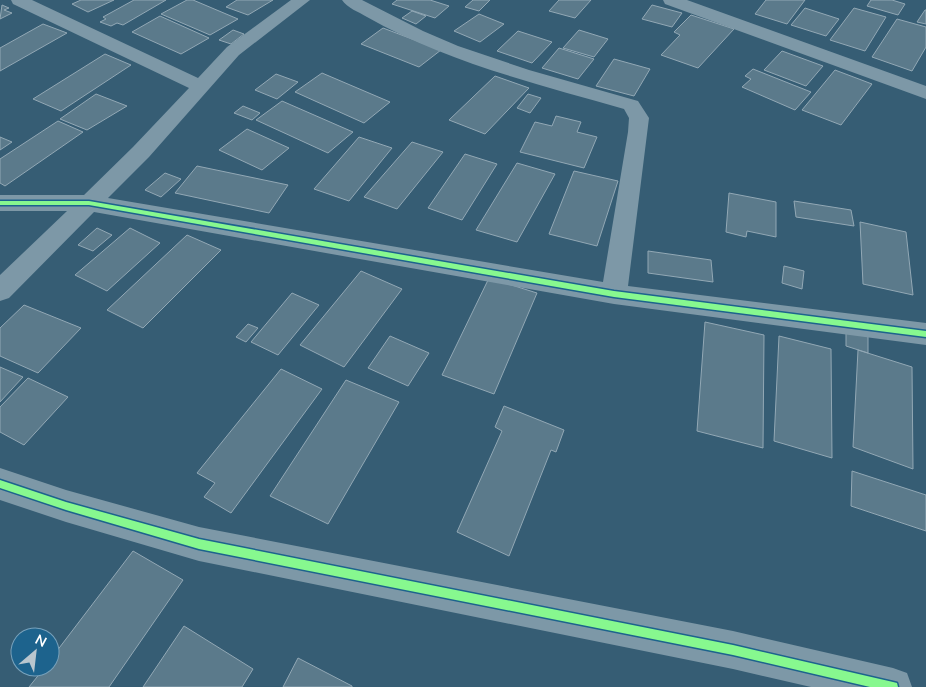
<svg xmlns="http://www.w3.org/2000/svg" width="926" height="687" viewBox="0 0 926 687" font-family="Mulish,sans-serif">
  <rect width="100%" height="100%" fill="#365d74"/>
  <!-- building -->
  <path fill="#5b7a8b" stroke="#92a8b5" d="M81 0H114L88 12 72 4Z
    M134 0H166L123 25 117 23 111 26 100 22 106 19 103 17Z
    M187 0H193L238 19 210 35 161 14Z
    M237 0H273L248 15 226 7Z
    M397 0H430L449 6 435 18 392 4Z
    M473 0H490L479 11 465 7Z
    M559 0H591L575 18 549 11Z
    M766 0H805L787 24 755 14Z
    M871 0H892L905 4 898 15 867 6Z
    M2 5 9 8 4 10 12 13 0 19Z
    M652 5 682 13 672 27 642 19Z
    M805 8 839 19 826 36 791 25Z
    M854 8 886 17 865 51 830 40Z
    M925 10H926V24L917 22Z
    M412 11 426 16 416 24 402 18Z
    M479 14 504 24 480 42 454 31Z
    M691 15 734 29 698 68 661 55 680 35 674 32Z
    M160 16 209 38 181 54 132 32Z
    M897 19 926 27V47L912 71 872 57Z
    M43 24 67 33 0 71V48Z
    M383 28 441 50 419 67 361 44Z
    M233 30 244 34 231 44 219 40Z
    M579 30 608 39 594 57 563 48Z
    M518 31 552 42 532 63 497 51Z
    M559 48 594 59 578 79 542 68Z
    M782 51 823 66 806 86 764 70Z
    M105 54 131 65 61 111 33 99Z
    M614 59 650 69 634 96 596 86Z
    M753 69 811 92 795 110 742 87 751 79 745 76Z
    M835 70 872 84 841 125 802 110Z
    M322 73 390 102 364 123 295 92Z
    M276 74 298 82 277 99 255 90Z
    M495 76 529 88 485 134 449 120Z
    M96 94 127 106 87 130 60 119Z
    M528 94 541 98 530 113 517 108Z
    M282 101 353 132 328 153 256 120Z
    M243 106 260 113 252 120 234 113Z
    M556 116 581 122 577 132 597 137 584 168 520 152 535 122 552 126Z
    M58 121 83 132 5 186 0 183V159Z
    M247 129 289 148 262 170 219 150Z
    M0 137 12 142 0 150Z
    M359 137 392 148 349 201 314 189Z
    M412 142 443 152 397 209 364 197Z
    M465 154 497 164 462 220 428 208Z
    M517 163 555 174 517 242 476 230Z
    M197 166 288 185 269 213 175 193Z
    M574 171 618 181 597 246 549 234Z
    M165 173 181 179 161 197 145 190Z
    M729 193 776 202V237L747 231 746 237 726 232Z
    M794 201 851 210 854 226 796 217Z
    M860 222 906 232 913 295 863 284Z
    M97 228 112 235 93 251 78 245Z
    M130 228 160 243 107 291 75 275Z
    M187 235 221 250 143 328 107 310Z
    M648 251 711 260 713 282 648 273Z
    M784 266 804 271 802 289 782 283Z
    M361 271 402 289 344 367 300 345Z
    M489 278 537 293 494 394 442 375Z
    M292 293 319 305 278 355 251 342Z
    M24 305 81 328 38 373 0 356V328Z
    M705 322 764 335 763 448 697 431Z
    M248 324 258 328 246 342 236 337Z
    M846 329 868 336V353L846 346Z
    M390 336 429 353 408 386 368 368Z
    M779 336 831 349 832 458 774 441Z
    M858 350 912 367 913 469 853 447Z
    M0 367 23 377 0 402Z
    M281 369 322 389 231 513 204 497 215 483 197 473Z
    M28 378 68 397 24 445 0 432V407Z
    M346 380 399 402 328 524 270 496Z
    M504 406 564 430 556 452 551 450 509 556 457 532 502 431 495 427Z
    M852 471 926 495V531L851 506Z
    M133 551 183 580 109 687H29L45 667H50V660Z
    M184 626 253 669 242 687H143Z
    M298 658 352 686V687H283Z"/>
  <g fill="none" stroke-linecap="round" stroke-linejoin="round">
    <!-- minor -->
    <path fill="#7d98a7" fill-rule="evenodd" d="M11 0H32L198 78 227 47 291 0H310L239 55 149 157 108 198 603 282 628 132 629 118 624 109C537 84 446 62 367 17 359 12 347 8 342 0H362L423 31 458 46 529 70 638 101 649 118 628 286 926 323V345L614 304 94 212 9 298 0 301V275L67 211H0V195H84L133 147 189 88 13 4Z
      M663 0H687L926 86V99L665 4Z
      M0 468 66 490 199 527 733 631 893 668 907 673 912 687H811L733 669 199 561 66 522 0 500Z"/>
    <defs>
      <path id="cycleway" d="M0 201H89L614 291 926 331V337L614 297 89 205H0Z
        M0 480 66 502 199 539 733 645 893 682 897 683 898 687H870L733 655 199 549 66 510 0 488Z"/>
    </defs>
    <!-- cycleway casing -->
    <use href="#cycleway" stroke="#1d638d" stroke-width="3"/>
    <!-- cycleway -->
    <use href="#cycleway" fill="#87f88f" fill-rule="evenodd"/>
  </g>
  <!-- north arrow -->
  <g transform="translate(35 652) rotate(28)"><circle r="24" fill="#1d638d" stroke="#77a1bb"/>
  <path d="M0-4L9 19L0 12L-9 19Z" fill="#b9c6ce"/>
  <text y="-8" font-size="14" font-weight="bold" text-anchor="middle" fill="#ffffff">N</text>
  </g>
</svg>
